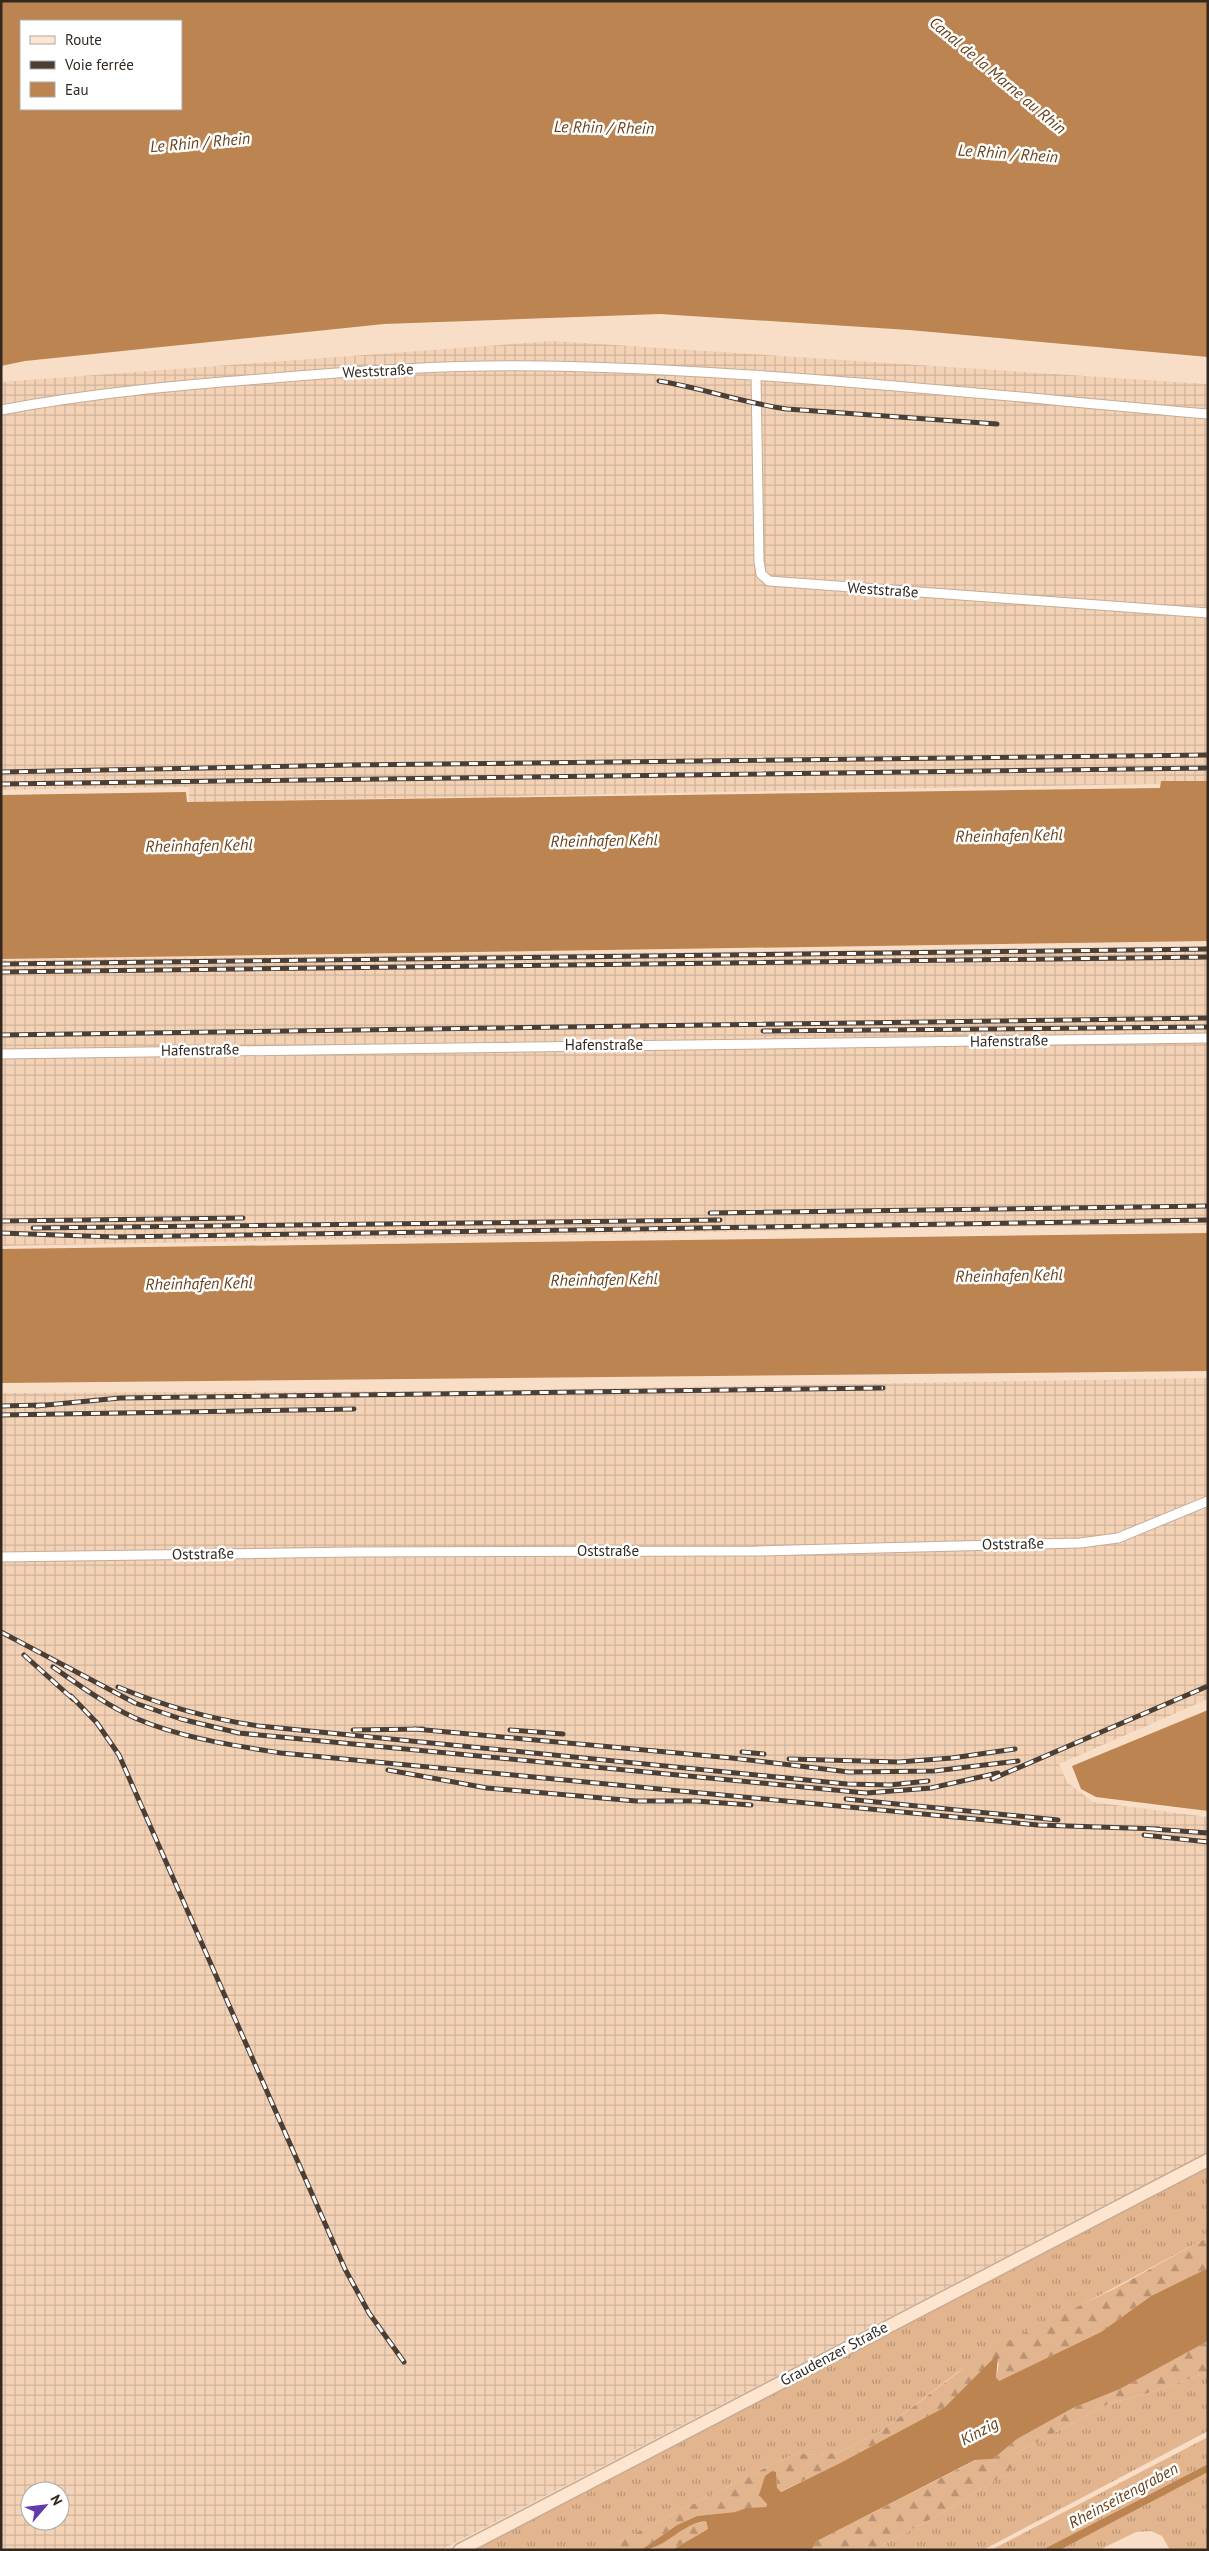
<svg xmlns="http://www.w3.org/2000/svg" width="1209" height="2551" viewBox="0 0 1209 2551" font-family="'PT Sans',sans-serif">
  <defs>
    <pattern id="industrial-grid" width="8" height="8" patternUnits="userSpaceOnUse" patternTransform="scale(1.25)"><rect width="8" height="8" fill="#f3d2b6"/><path d="M0 4h8M4 0v8" fill="none" stroke="#d1b49c"/></pattern>
    <pattern id="grass-tufts" width="24" height="20" patternUnits="userSpaceOnUse" patternTransform="scale(1.25)"><rect width="24" height="20" fill="#e3b58e"/><path d="M3 7l-1-3M5 7V3M7 7l1-3M15 17l-1-3M17 17v-4M19 17l1-3" fill="none" stroke="#b99373"/></pattern>
    <pattern id="forest-firs" width="22" height="20" patternUnits="userSpaceOnUse" patternTransform="scale(1.25)"><rect width="22" height="20" fill="#e3b58e"/><path d="M5 1l3.5 6h-7zM16 11l3.5 6h-7z" fill="#b99373"/></pattern>
  </defs>
  <rect width="100%" height="100%" fill="#f9dec7"/>
  <!-- industrial -->
  <path fill="url(#industrial-grid)" fill-rule="evenodd" d="M553 341 1208 384V783L189 802V787L1 790V382Z
    M1208 946V1225L972 1227 1 1246V960Z
    M1208 1378V1699L1059 1764 1067 1782 1093 1802 1208 1817V2152L441 2550H1V1393L443 1391ZM30 2491H60V2521H30Z"/>
  <!-- grass -->
  <path fill="url(#grass-tufts)" d="M1208 2165V2237L959 2371 881 2431 840 2452 820 2455 798 2453 777 2462 602 2550H470Z
    M1208 2372V2431L983 2550H873L937 2516 1004 2475 1017 2453 1108 2404 1155 2391Z
    M1208 2437V2464L1042 2550H991Z
    M1208 2472V2550H1170L1162 2536 1151 2531 1136 2532 1099 2550H1060Z"/>
  <!-- forest -->
  <path fill="url(#forest-firs)" d="M1208 2237V2268L1151 2296 1101 2332 999 2381 996 2380 999 2362 945 2407 842 2462 780 2492 777 2488 776 2473 766 2507 746 2508 735 2512 697 2516 677 2525 641 2550H602L777 2462 798 2453 820 2455 840 2452 881 2431 985 2352 1114 2289Z
    M1208 2341V2372L1155 2391 1108 2404 1017 2453 1013 2465 1004 2475 937 2516 873 2550H811L817 2541 976 2460 993 2459 1017 2439 1073 2408 1120 2389Z
    M706 2521 708 2529 672 2550H651L687 2526Z"/>
  <!-- water -->
  <path fill="#bc8450" fill-rule="evenodd" d="M1 1H1208V357L909 330 660 314 384 324 25 361 1 366ZM21 21H181V109H21Z
    M1161 781H1208V941L1 959V795L186 792 187 802 1160 788Z
    M1208 1233V1371L1 1383V1249Z
    M1208 1710V1811L1096 1797 1081 1789 1072 1766Z
    M1208 2268V2341L1120 2389 1073 2408 1017 2439 993 2459 975 2460 817 2541 811 2550H672L708 2529 706 2521C681 2523 665 2550 641 2550L677 2525 697 2516 735 2512 746 2508 766 2507 767 2504 759 2495 765 2476 772 2471 776 2472 777 2488 781 2492 842 2462 945 2407 998 2354 996 2379 999 2381 1101 2332 1151 2296Z
    M1208 2464V2472L1060 2550H1042Z"/>
  <g fill="none" stroke-linecap="round" stroke-linejoin="round">
    <defs>
      <path id="street" d="M756 375 759 561 761 574 769 581 1208 613
        M1 410C91 393 182 385 273 378 364 370 455 364 546 366 767 370 988 395 1208 414
        M1 1054 1208 1038
        M1 1557 354 1552 757 1551 1080 1543 1118 1538 1208 1501"/>
      <path id="secondary" d="M460 2550 1208 2160"/>
    </defs>
    <!-- street casing -->
    <use href="#street" stroke="#c6ac96" stroke-width="11"/>
    <!-- secondary casing -->
    <use href="#secondary" stroke="#c6ac96" stroke-width="15"/>
    <!-- street -->
    <use href="#street" stroke="#fff" stroke-width="9"/>
    <!-- secondary -->
    <use href="#secondary" stroke="#fde5cf" stroke-width="12"/>
    <defs>
      <path id="rail" d="M659 381C702 388 744 403 787 409L997 424
        M1 772 350 765 1208 755
        M1 784 1208 768
        M1 964 1208 949
        M1 972 1208 957
        M763 1031 1208 1027
        M1 1035 1208 1018
        M710 1213 1208 1206
        M1 1221 243 1218
        M33 1228 720 1220
        M1 1233 115 1237 1208 1220
        M1 1406 44 1405
        M36 1406 120 1398 883 1388
        M1 1415 354 1409
        M1 1632 135 1703 181 1719 239 1733 866 1793 931 1788 998 1773
        M24 1655 74 1700
        M53 1667C79 1685 106 1705 135 1718 181 1738 231 1745 281 1753L1038 1825 1159 1829
        M118 1687C164 1706 210 1719 259 1726L847 1784 890 1785 928 1781
        M71 1696 97 1723 119 1755 345 2269 369 2313 404 2362
        M415 1729 732 1758 849 1772 934 1771 1018 1761
        M353 1730 423 1729
        M510 1730 563 1734
        M742 1752 764 1754
        M789 1759 899 1762 952 1758 1015 1749
        M388 1770 487 1788 636 1801H696L751 1805
        M992 1779 1208 1686
        M846 1799 1058 1820
        M1153 1829 1208 1833
        M1144 1835 1208 1842"/>
    </defs>
    <!-- rail casing -->
    <use href="#rail" stroke="#4b3e34" stroke-width="5"/>
    <!-- rail -->
    <use href="#rail" stroke="#fff" stroke-width="3" stroke-dasharray="9" stroke-linecap="butt"/>
  </g>
  <g text-anchor="middle" stroke-width="5" stroke-linejoin="round" paint-order="stroke">
    <!-- street labels -->
    <g font-size="15" fill="#32281f" stroke="#fff">
      <text transform="translate(378 371) rotate(-3)" y="5">Weststraße</text>
      <text transform="translate(883 590) rotate(4)" y="5">Weststraße</text>
      <text transform="translate(1009 1041) rotate(-1)" y="5">Hafenstraße</text>
      <text x="604" y="1050">Hafenstraße</text>
      <text transform="translate(200 1050) rotate(-1)" y="5">Hafenstraße</text>
      <text transform="translate(1013 1544) rotate(-1)" y="5">Oststraße</text>
      <text x="608" y="1556">Oststraße</text>
      <text transform="translate(203 1554) rotate(-1)" y="5">Oststraße</text>
      <text transform="translate(834 2354) rotate(-28)" y="5">Graudenzer Straße</text>
    </g>
    <!-- water labels -->
    <g font-size="16" font-style="italic" fill="#684019" stroke="#fff">
      <text transform="translate(998 75) rotate(40)" y="6">Canal de la Marne au Rhin</text>
      <text transform="translate(604 127) rotate(1)" y="6">Le Rhin / Rhein</text>
      <text transform="translate(200 142) rotate(-5)" y="6">Le Rhin / Rhein</text>
      <text transform="translate(1008 153) rotate(4)" y="6">Le Rhin / Rhein</text>
      <text transform="translate(1009 835) rotate(-1)" y="6">Rheinhafen Kehl</text>
      <text transform="translate(604 840) rotate(-1)" y="6">Rheinhafen Kehl</text>
      <text transform="translate(199 845) rotate(-1)" y="6">Rheinhafen Kehl</text>
      <text transform="translate(1009 1275) rotate(-1)" y="6">Rheinhafen Kehl</text>
      <text transform="translate(604 1279) rotate(-1)" y="6">Rheinhafen Kehl</text>
      <text transform="translate(199 1283) rotate(-1)" y="6">Rheinhafen Kehl</text>
      <text transform="translate(979 2431) rotate(-28)" y="6">Kinzig</text>
      <text transform="translate(1123 2495) rotate(-28)" y="6">Rheinseitengraben</text>
    </g>
  </g>
  <!-- border -->
  <rect width="1209" height="2551" fill="none" stroke="#32281f" stroke-width="5"/>
  <!-- legend -->
  <rect x="20" y="20" width="162" height="90" fill="#ffffff" stroke="#ada9a5"/>
  <rect x="30" y="36" width="25" height="8" fill="#fde5cf" stroke="#ada9a5"/>
  <text x="65" y="45" font-size="15" fill="#32281f">Route</text>
  <rect x="30" y="61" width="25" height="8" fill="#4b3e34" stroke="#ada9a5"/>
  <text x="65" y="70" font-size="15" fill="#32281f">Voie ferrée</text>
  <rect x="30" y="82" width="25" height="15" fill="#bc8450" stroke="#ada9a5"/>
  <text x="65" y="95" font-size="15" fill="#32281f">Eau</text>
  <!-- north arrow -->
  <g transform="translate(45 2506) rotate(62)"><circle r="24" fill="#ffffff" stroke="#ada9a5"/>
  <path d="M0-4L9 19L0 12L-9 19Z" fill="#6138b0"/>
  <text y="-8" font-size="14" font-weight="bold" text-anchor="middle" fill="#32281f">N</text>
  </g>
</svg>
